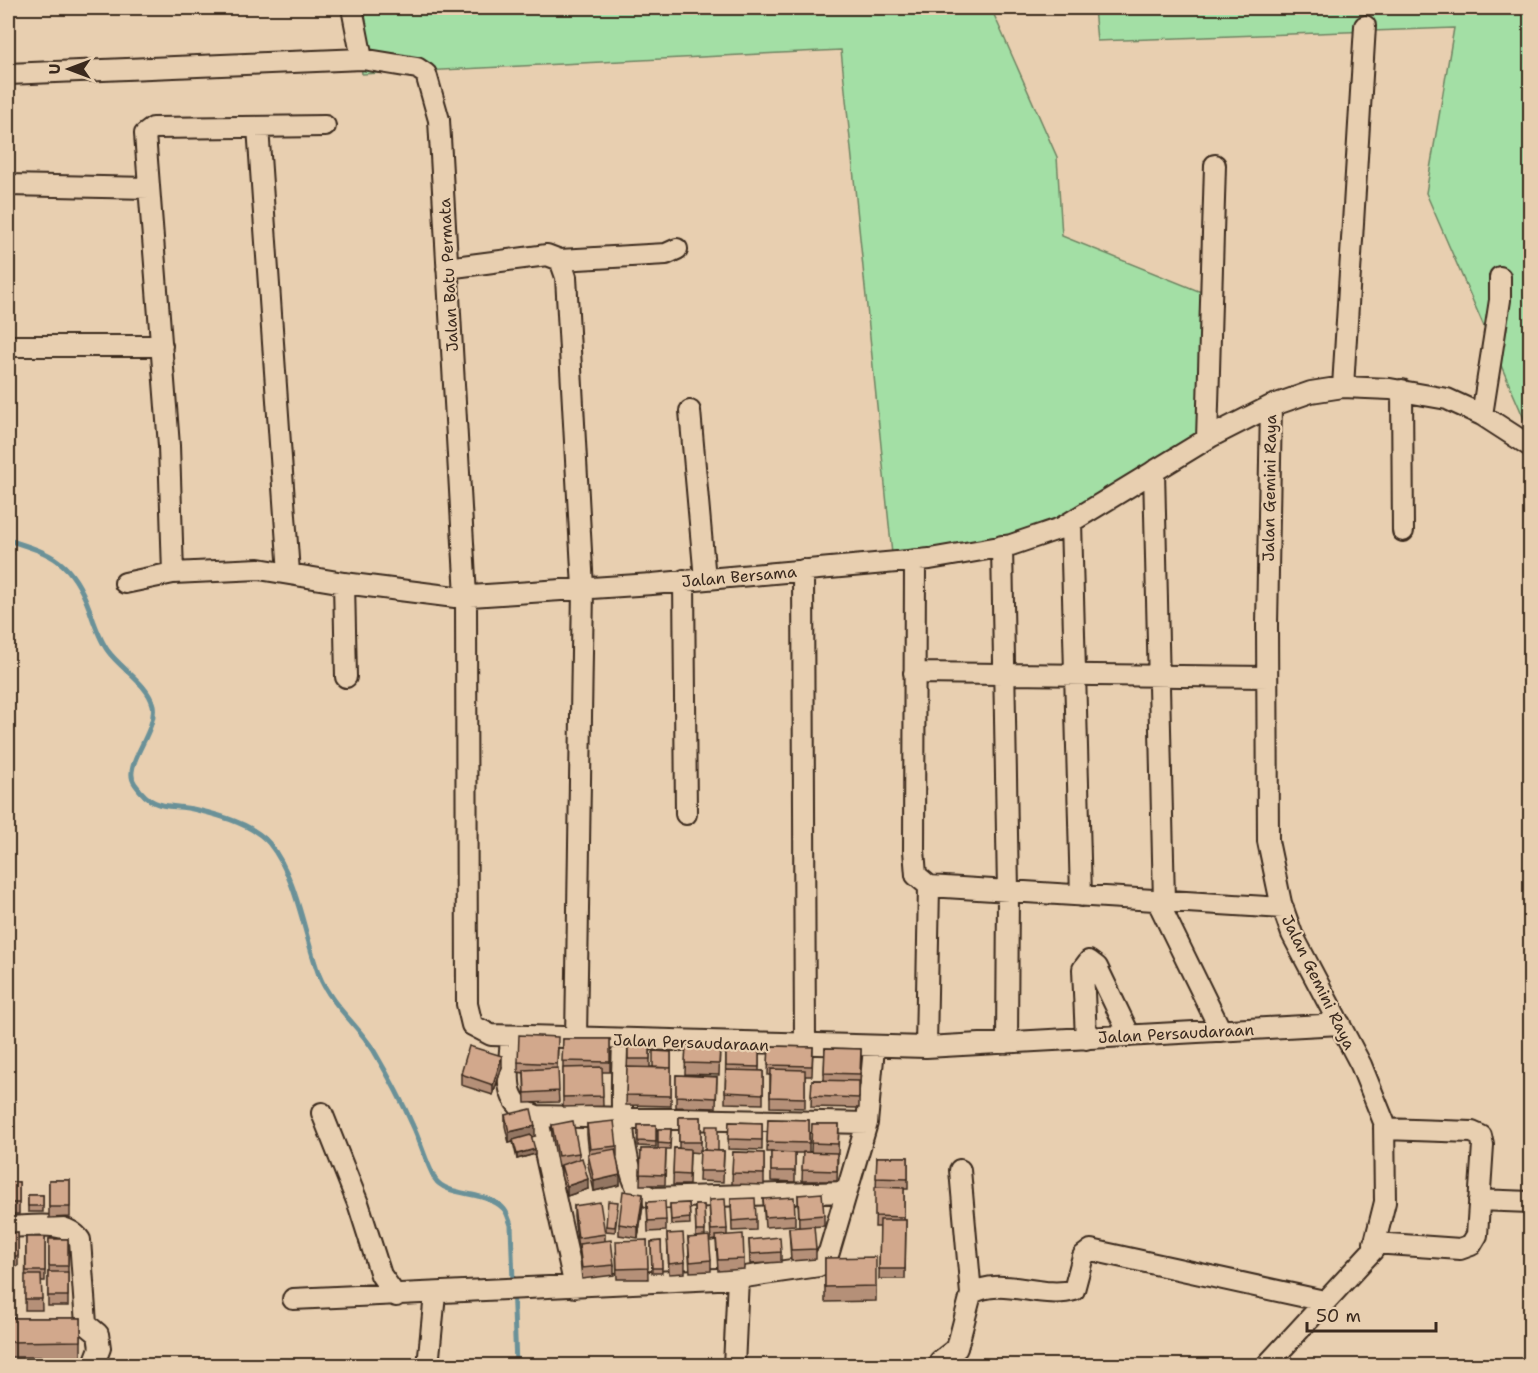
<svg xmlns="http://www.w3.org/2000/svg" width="1538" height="1373" viewBox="0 0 1538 1373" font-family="'Shantell Sans',sans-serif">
  <rect width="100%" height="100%" fill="#e8cfb0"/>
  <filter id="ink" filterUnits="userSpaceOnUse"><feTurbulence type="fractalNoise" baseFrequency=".0167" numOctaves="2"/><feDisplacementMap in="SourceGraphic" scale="12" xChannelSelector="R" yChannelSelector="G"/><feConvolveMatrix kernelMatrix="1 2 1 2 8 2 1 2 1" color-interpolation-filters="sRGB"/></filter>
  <g filter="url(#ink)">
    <!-- green -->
    <path fill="#a3dfa5" stroke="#6f8462" stroke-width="1.5" d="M357 8H991L1057 157 1062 236 1211 296 1207 439 1061 528 893 564 841 50 362 74Z
      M1094 8H1530V422L1526 423 1426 193 1454 28 1097 41Z"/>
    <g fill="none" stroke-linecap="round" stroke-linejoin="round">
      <!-- stream -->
      <path stroke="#6a9198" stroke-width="5" d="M8 540C53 554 72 561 89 608 94 622 99 639 108 651 120 668 148 684 153 705 158 732 121 766 135 784 155 813 169 803 197 810 219 815 254 825 269 843 297 877 304 935 319 975 331 1005 357 1024 374 1051 388 1075 402 1101 413 1126 421 1143 426 1163 435 1179 446 1197 487 1191 503 1208 507 1211 509 1220 511 1225L516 1366"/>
      <defs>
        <path id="minor" d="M352 8 362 59 417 68 426 74 439 120 466 596 467 1004 472 1025 491 1035 926 1047 1340 1024
          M8 74 362 59
          M258 127 289 573
          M8 185 149 188
          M560 260 666 254 677 249
          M447 268 547 255 560 260 566 277 583 588 576 1038
          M8 346H162
          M1343 387 1365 26
          M1402 390 1403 531
          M690 411 705 579
          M1482 415 1500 300V277
          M1207 439 1215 165
          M1154 471 1164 901
          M1071 522 1081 896
          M1002 546 1008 891 1007 1043
          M915 560 914 850 916 875 929 886
          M803 570 805 1045
          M173 573 169 446 145 134 153 128 325 126
          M684 580 686 814
          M125 583 173 573 259 569 344 583 455 597 652 584 930 559 1011 545 1061 528 1212 436 1271 406 1311 392 1343 387 1390 389 1447 399 1482 415 1530 446
          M344 583 346 677
          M914 673 1267 677
          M1157 900 1221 1031
          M511 1036C510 1068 498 1104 537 1116L867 1123
          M623 1039C622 1090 617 1144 638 1191L652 1198 847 1192
          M1086 1039 1083 969 1089 961 1097 967 1130 1036
          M926 1047 929 886 1283 908
          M322 1113 359 1206 381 1275 396 1296
          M537 1116 575 1287
          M960 1170 971 1294
          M1479 1200 1530 1202
          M8 1227C30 1227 66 1219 80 1240L86 1324 98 1334 100 1348 93 1366
          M1374 1243 1460 1249 1471 1245 1477 1235 1483 1145 1481 1136 1472 1132 1384 1129
          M293 1299 738 1278 819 1266 829 1252 867 1123 874 1048
          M940 1361 957 1348 971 1294C1000 1275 1042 1300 1074 1290L1083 1256 1091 1250 1324 1301
          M428 1366 435 1294
          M734 1366 738 1278
          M1266 1366 1373 1250 1385 1202 1384 1122 1361 1065 1292 934 1281 903 1268 841 1267 625 1271 406"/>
      </defs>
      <!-- minor casing -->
      <use href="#minor" stroke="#3b2a1e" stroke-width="24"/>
      <!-- minor -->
      <use href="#minor" stroke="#e8cfb0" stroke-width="20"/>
    </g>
    <!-- wall -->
    <path fill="#b59078" stroke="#3b2a1e" stroke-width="1.5" d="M563 1039H610V1072H602L603 1106 563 1107Z
      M628 1041 650 1042V1067H653L671 1052V1106L626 1105Z
      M686 1046H720L719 1075 685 1074Z
      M726 1046 759 1047V1071H763V1104L725 1103Z
      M769 1046 813 1047 812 1076H805V1108L770 1107V1075H768Z
      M558 1048 557 1068 559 1102 525 1103 524 1073 518 1072V1062Z
      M825 1048 861 1049 860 1085H859V1108L811 1107 812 1080H824Z
      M502 1067 493 1095 461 1085V1074Z
      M676 1075 717 1077 716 1108 676 1107Z
      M505 1115 535 1136 531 1137 535 1154 517 1159 513 1142 509 1143 505 1126Z
      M679 1117H701V1150L724 1151 723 1182 699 1181 700 1153 690 1152 689 1185H673L674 1148H679Z
      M768 1119 809 1120V1152H811L812 1124H839L837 1181H802L803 1153H795V1182L771 1181V1152H767Z
      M729 1122 762 1123V1150L728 1149Z
      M587 1124 617 1146V1156H616L620 1185 594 1191 588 1165V1154H589L587 1135Z
      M552 1125 579 1153V1159L588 1189 567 1196 561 1175V1166L558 1167 552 1135Z
      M638 1125H656V1147L638 1146Z
      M658 1129H671L670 1149H658Z
      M641 1149H666L665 1185H640Z
      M733 1152 764 1153V1185L732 1184Z
      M877 1157H908V1189H904V1220H906L905 1279H879L880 1227H875Z
      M49 1180H70V1217L49 1218Z
      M8 1182H19V1214H8Z
      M28 1195H43V1212H28Z
      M798 1195 824 1215V1226L807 1227 816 1249V1259L791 1261 789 1228 799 1227Z
      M731 1199 756 1219V1230L732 1231Z
      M763 1199 795 1215V1225L765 1227Z
      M709 1200 727 1229V1235L744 1259V1269L718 1271 716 1240 711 1241Z
      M647 1202 666 1220V1231L648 1232Z
      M689 1203 690 1224 671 1225 670 1204Z
      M643 1205 638 1238 619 1235V1224Z
      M695 1205H704L705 1236 696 1237Z
      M574 1206 605 1234V1241L614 1265V1275L582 1279 579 1248H578L574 1216Z
      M618 1208 615 1232 606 1231V1226Z
      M18 1232V1266H8V1233Z
      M667 1234 685 1262V1273L669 1274Z
      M26 1237H45V1281H41L42 1310H25Z
      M688 1238 711 1260V1271L690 1272Z
      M49 1239H68V1306H48V1272H49Z
      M647 1240 648 1279H617L616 1252Z
      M749 1240 781 1252V1262L750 1264Z
      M661 1241 662 1273H652L651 1242Z
      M825 1258 876 1286V1301L825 1302Z
      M8 1268H12V1306H8Z
      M8 1318H81V1357H8Z"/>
    <!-- shaded-wall -->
    <path fill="#937662" stroke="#3b2a1e" stroke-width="1.5" d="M502 1056V1067L493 1095V1085Z
      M535 1126V1136L509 1143V1132Z
      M535 1149V1154L517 1159V1154Z
      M620 1175V1185L594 1191V1181Z
      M588 1179V1189L567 1196V1186Z
      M643 1194V1205L638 1238V1227Z"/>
    <!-- building -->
    <path fill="#d2a88c" stroke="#3b2a1e" stroke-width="1.5" d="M519 1035 558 1037 557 1064 518 1062Z
      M563 1039H610V1062L562 1061Z
      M628 1041 650 1042V1059H628Z
      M469 1046 502 1056 493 1085 461 1074Z
      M686 1046H720L719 1064 685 1063Z
      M726 1046 759 1047V1067L726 1066Z
      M769 1046 813 1047 812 1066 768 1065Z
      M825 1048 861 1049 860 1074 824 1073Z
      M653 1051 671 1052V1068L653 1067Z
      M602 1067 603 1096 563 1097V1068Z
      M627 1067 671 1068V1096L626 1095Z
      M558 1068 559 1091 525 1093 524 1070Z
      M771 1069 805 1070V1098L770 1097Z
      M726 1070 763 1071V1094L725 1092Z
      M676 1075 717 1077 716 1098 676 1096Z
      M812 1080 859 1081V1098L811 1096Z
      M531 1109 535 1126 509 1132 505 1115Z
      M679 1117H701V1142H679Z
      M768 1119 809 1120V1143L767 1142Z
      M573 1121 579 1153 558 1156 552 1125Z
      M614 1121 617 1146 590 1149 587 1124Z
      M729 1122 762 1123V1140L728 1139Z
      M812 1124H839L838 1144 811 1143Z
      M638 1125H656V1142L638 1141Z
      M706 1126H718V1151L705 1150Z
      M658 1129H671L670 1144 658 1143Z
      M531 1135 535 1149 517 1154 513 1140Z
      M674 1148 690 1149 689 1175 673 1174Z
      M615 1149 620 1175 594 1181 588 1154Z
      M641 1149H666L665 1175 640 1174Z
      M700 1150 724 1151 723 1171H699Z
      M733 1152 764 1153V1174L732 1173Z
      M771 1152 795 1153V1171H771Z
      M803 1152 837 1153V1171L802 1170Z
      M877 1157H908V1179L876 1178Z
      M582 1158 588 1179 567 1186 561 1165Z
      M49 1180H70V1207H49Z
      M8 1182H19V1203H8Z
      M875 1187 904 1188V1217L875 1216Z
      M623 1191 643 1194 638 1227 619 1224Z
      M822 1193 824 1215 799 1217 798 1195Z
      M28 1195H43V1206H28Z
      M794 1197 795 1215 765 1217 763 1199Z
      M755 1198 756 1219 732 1221 731 1199Z
      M725 1199 727 1229 711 1230 709 1200Z
      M608 1201 618 1202 615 1227 606 1226Z
      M665 1201 666 1220 648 1221 647 1202Z
      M600 1202 605 1234 578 1238 574 1206Z
      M689 1203 690 1218 671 1220 670 1204Z
      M695 1205H704L705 1231H696Z
      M880 1220H906L905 1269H879Z
      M814 1226 816 1249 791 1250 789 1228Z
      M18 1232V1256H8V1233Z
      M683 1233 685 1262 669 1264 667 1234Z
      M743 1234 744 1259 718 1260 716 1236Z
      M709 1236 711 1260 690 1262 688 1238Z
      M26 1237H45V1271H26Z
      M780 1237 781 1252 750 1254 749 1240Z
      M49 1239H68V1266H49Z
      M611 1240 614 1265 582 1268 579 1244Z
      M647 1240 648 1268 617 1269 616 1241Z
      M661 1241 662 1268H652L651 1242Z
      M876 1257V1286L825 1287V1258Z
      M8 1268H12V1295H8Z
      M48 1272H68V1296H48Z
      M25 1275H41L42 1299H25Z
      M8 1318H81V1341L8 1342Z"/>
  </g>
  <g text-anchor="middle" stroke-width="4.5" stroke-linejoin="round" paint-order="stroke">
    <!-- street labels -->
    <g font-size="16" fill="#3b2a1e" stroke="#e8cfb0">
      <text transform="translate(448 275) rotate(-93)" y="6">Jalan Batu Permata</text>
      <text transform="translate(1269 488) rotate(-89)" y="6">Jalan Gemini Raya</text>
      <text transform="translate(739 576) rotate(-5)" y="6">Jalan Bersama</text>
      <text transform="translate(1319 982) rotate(64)" y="6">Jalan Gemini Raya</text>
      <text transform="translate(1176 1033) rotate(-3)" y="6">Jalan Persaudaraan</text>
      <text transform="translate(691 1042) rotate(2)" y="6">Jalan Persaudaraan</text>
    </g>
  </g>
  <!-- margin -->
  <rect width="1538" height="1373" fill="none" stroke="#e8cfb0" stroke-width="30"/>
  <rect x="15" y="15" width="1508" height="1343" fill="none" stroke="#3b2a1e" stroke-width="2" filter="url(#ink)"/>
  <!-- north arrow -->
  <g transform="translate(69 69) rotate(270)" stroke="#e8cfb0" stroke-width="4.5" paint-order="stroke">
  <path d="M0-4.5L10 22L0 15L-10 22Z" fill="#3b2a1e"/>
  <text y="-9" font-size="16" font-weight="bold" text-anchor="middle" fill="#3b2a1e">U</text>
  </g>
  <!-- scale -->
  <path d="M1307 1322v9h129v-9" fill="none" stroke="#3b2a1e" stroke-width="3"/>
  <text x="1316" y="1322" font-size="18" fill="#3b2a1e" stroke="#e8cfb0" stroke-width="4.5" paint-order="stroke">50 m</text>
</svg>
